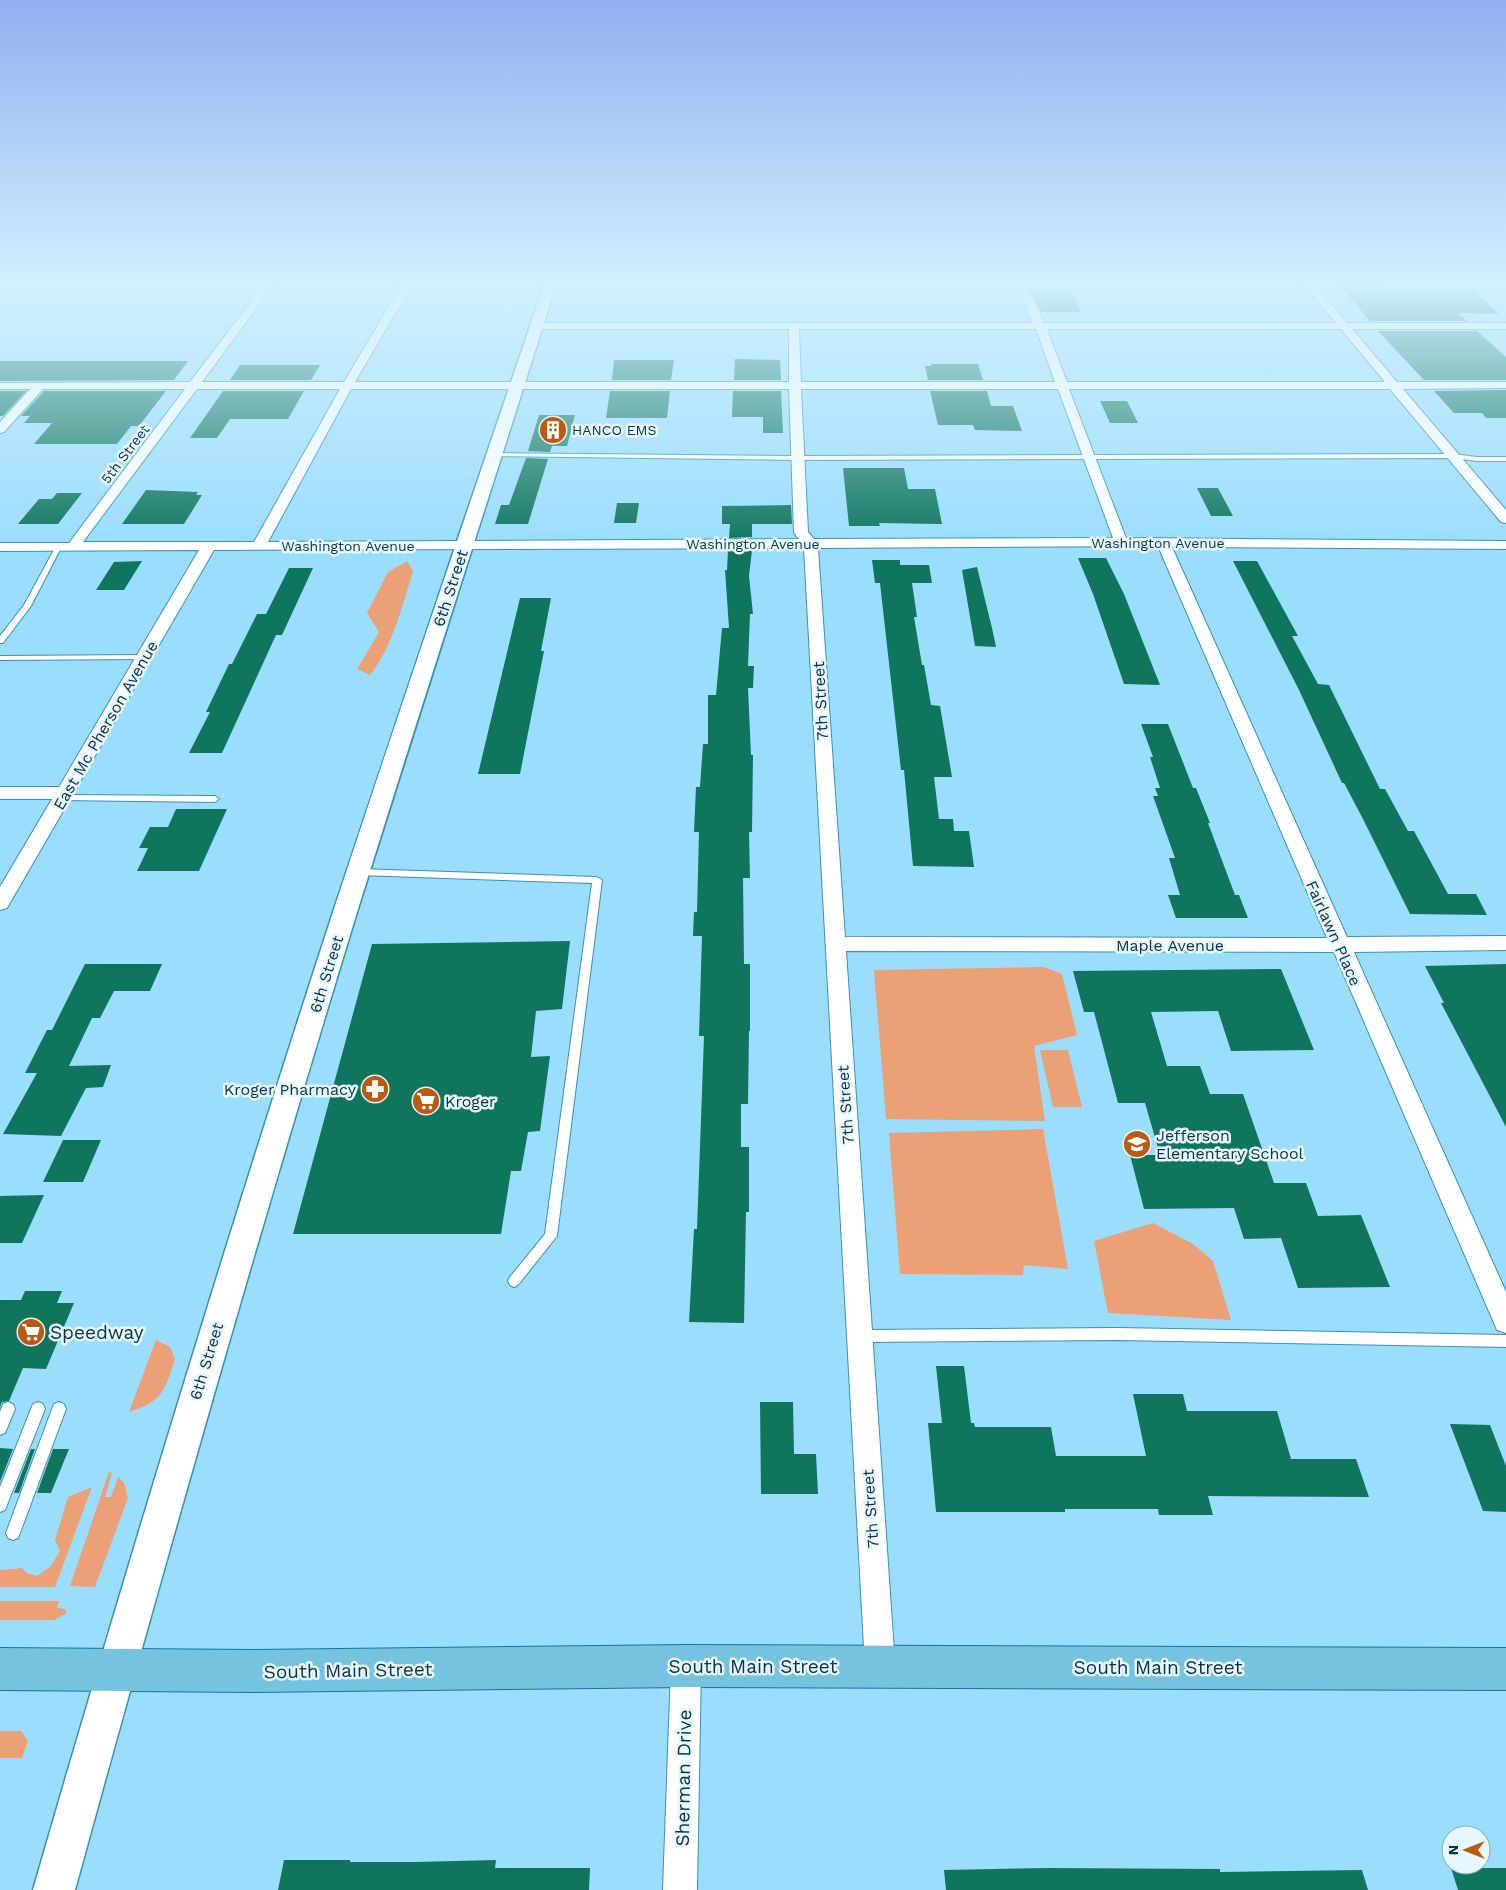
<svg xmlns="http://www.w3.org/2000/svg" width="1506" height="1890" viewBox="0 0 1506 1890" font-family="'Work Sans',sans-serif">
  <rect width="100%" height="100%" fill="#9bddff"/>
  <!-- green -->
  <path fill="#eca075" d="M407 561 413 571C403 604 392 648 370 675L357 669 379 632 367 613 388 572Z
    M1044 967 1062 974 1077 1035 1034 1046 1045 1121 886 1119 874 970Z
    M1040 1050H1068L1082 1107H1053Z
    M1043 1129 1068 1269 1024 1265 1023 1275 900 1274 889 1133Z
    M1153 1223 1193 1244 1213 1261 1231 1320 1108 1313 1094 1241Z
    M156 1340 170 1347 175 1359C165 1389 163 1402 129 1412Z
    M109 1472 112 1473 105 1497H111L118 1477 124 1483 128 1498 95 1587 70 1586Z
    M92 1487 55 1587H0V1570L22 1568 27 1573 37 1576 51 1566 60 1551 55 1540 68 1497Z
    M0 1601H59L57 1608 65 1609 67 1613 54 1620H0Z
    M0 1731H21L28 1741 22 1758H0Z"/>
  <!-- building -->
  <path fill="#0f765d" d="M1338 284H1375L1380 289 1474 290 1499 314 1458 313 1467 321H1370Z
    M1029 289H1070L1081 312H1041Z
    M1378 331H1477L1506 357V380H1424Z
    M735 359 780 360 781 380H734Z
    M614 360H674L671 380H612Z
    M0 361H188L174 380 0 381Z
    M931 364H978L983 380H928L925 366H931Z
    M240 365H320L311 380H230Z
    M1506 390V418H1486L1482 413H1454L1434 391Z
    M0 391H26L3 416H0Z
    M44 391H166L139 426H131L117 444H34L52 423H24L30 416H21Z
    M223 391H304L288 419H230L217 438H190Z
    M610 391H670L667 418H606Z
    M733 391H781L783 433H763V417H732Z
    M930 391H987L991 406H1013L1022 431 975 430 973 425H938Z
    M1100 401H1127L1138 423H1110Z
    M539 415H575L567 446H552L550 452 528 451Z
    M526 458 548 459 528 524H495L501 505H509Z
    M843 468H904L908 489H935L942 524 879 523 880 526H849Z
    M1197 488H1218L1233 516H1211Z
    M146 490 198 492 196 495H202L184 524H122Z
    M57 493H82L58 524H18L39 499H52Z
    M617 503H639L636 523H614Z
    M791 505 792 524H752V537L729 538 730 524H722V506Z
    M728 550H752L749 576 753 614H750L748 666H754L753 688H748L751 755H753L752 832H749L750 878H743L744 964H750V1031H749L748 1104H741V1147H749V1212H746L744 1323 689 1322 694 1229H697L704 1036H699L702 936H693L694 912H697L699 832H694L696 787H700L703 744H708V695H716L722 628H729L725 570H727Z
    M1078 558H1106L1124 594 1160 685 1124 684 1093 594Z
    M872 560H900V565H929L932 583H912L917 617H914L922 665H924L931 705 940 706 952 777H934L939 819H953L954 831H969L974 867 913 866 904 770H901L880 583H875Z
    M142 561 124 590H96L114 562Z
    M1233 561H1257L1298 636H1292L1318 684 1329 685 1380 789H1385L1408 831H1414L1448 894H1476L1487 915 1410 914 1363 819 1344 783H1342L1299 690Z
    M977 567 992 628 996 647 975 646 962 570Z
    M289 568H313L282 635H276L222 753H189L210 712H206L229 664H232L257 614H266Z
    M520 598H551L541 651H544L520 774H478Z
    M1141 724H1168L1193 788H1196L1210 823H1208L1235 895H1239L1248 918H1176L1168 895H1180L1169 858H1175L1153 796H1158L1155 788H1160L1150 757H1153Z
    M176 809H227L199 871H137L148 848H139L150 827H168Z
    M570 941 562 1009 536 1011 531 1057 550 1056 540 1131 528 1132 521 1171H511L501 1234H293L372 944Z
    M85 964H162L150 991H114L100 1018H92L69 1066 111 1065 103 1087 86 1088 61 1136 3 1134 37 1073H25L47 1030H52Z
    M1506 964V1127L1441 1003H1444L1425 966Z
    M1281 969 1314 1050 1231 1051 1218 1011 1151 1012 1167 1066H1200L1210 1094H1243L1274 1183H1306L1318 1216 1361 1215 1390 1287 1298 1288 1281 1238 1244 1239 1234 1208 1144 1209 1130 1155H1160L1145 1103H1118L1094 1012H1084L1073 971Z
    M63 1140H101L83 1182H43Z
    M44 1195 22 1243H0V1196Z
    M25 1291H62L57 1303H74L46 1369 23 1368 9 1401 2 1402 0 1407V1300H21Z
    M936 1366H964L971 1423H974L975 1427H1051L1056 1456H1146L1133 1394H1183L1187 1411H1277L1291 1459H1356L1369 1497 1208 1496 1213 1515H1159L1158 1509H1065V1512H936L928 1423H942Z
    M760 1402H793L794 1454H816L818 1494H761Z
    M1450 1424 1490 1425 1506 1466V1512L1483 1511Z
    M0 1448 13 1449 0 1482Z
    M31 1449H35L19 1493H14Z
    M53 1449H69L51 1493H37Z
    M284 1860H350V1862H415L496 1860 495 1868H590L589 1890H278Z
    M1048 1868 1220 1869V1872L1362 1870 1368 1890H946L944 1870Z
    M1451 1868H1506V1890H1458Z"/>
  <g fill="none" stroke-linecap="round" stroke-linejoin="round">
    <defs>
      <path id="service" d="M494 453 799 456 1453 454 1477 457H1506V461H1477L1453 458 799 460 492 456V454Z
        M58 546 61 548 31 606 3 643H0V636L24 605 55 548Z
        M145 655H148V659L0 660V656Z
        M62 795 215 796 219 799 215 802 59 800 58 798Z
        M358 869 597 877 602 880 557 1236 518 1285 514 1287 510 1285 508 1281 510 1277 545 1234 592 883 358 875 353 872Z
        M1117 1328 1506 1335V1347L1117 1340 860 1342 855 1340 854 1336 855 1332 860 1330Z
        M8 1402 13 1404 15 1409 5 1433 0 1435V1412L3 1404Z
        M38 1402 43 1404 45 1409 5 1510 0 1512V1487L33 1404Z
        M59 1402 64 1404 66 1409 20 1533 18 1538 13 1540 8 1538 6 1533 52 1409 54 1404Z"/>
      <path id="minor" d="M6 282H17L0 295V287Z
        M266 282H276L202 382H344L401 286 393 284 392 282H406L412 285 355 382H789V329H537L532 326 537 323H1033L1021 296 1026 293 1031 296 1044 323H1336L1302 282H1312L1347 323H1506V329H1352L1397 382H1506V388L1403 389 1506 510V523L1501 522 1390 389H1069L1126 538 1506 541V549L1172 547 1347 937 1506 936V950L1354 952 1506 1292V1333L1497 1330 1334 952 846 951 895 1666 891 1677 880 1681 869 1677 865 1666 804 548 214 550 7 908 0 910V887L52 799H0V787H59L199 550 0 551V543H69L185 389H43L4 432 0 433V422L30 389H0V383L190 382ZM799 329H1036L1055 382H801ZM1047 329H1341L1385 382H1067ZM197 389H340L254 542H83ZM351 389H789L794 533 799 539 268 542ZM801 389H1058L1113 538 814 539 808 532ZM1158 546 1327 938 845 937 818 548Z
        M686 1651 697 1655 701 1666 697 1890H663L671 1666 675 1655Z"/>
      <path id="tertiary" d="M545 282H557C491 491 423 700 358 909 258 1235 165 1562 75 1890H33C128 1561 228 1234 334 909 403 699 474 491 545 282Z"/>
      <path id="primary" d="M686 1645 1506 1648V1690L686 1687 254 1692 0 1690V1648L254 1650Z"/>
    </defs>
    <!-- service casing -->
    <use href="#service" stroke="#3791b7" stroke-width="2"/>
    <!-- minor casing -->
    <use href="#minor" stroke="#3791b7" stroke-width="2"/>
    <!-- tertiary casing -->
    <use href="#tertiary" stroke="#3791b7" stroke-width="3"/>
    <!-- primary casing -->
    <use href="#primary" stroke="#15769b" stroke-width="2"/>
    <!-- service -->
    <use href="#service" fill="#fff" fill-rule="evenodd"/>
    <!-- minor -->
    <use href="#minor" fill="#fff" fill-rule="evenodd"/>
    <!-- tertiary -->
    <use href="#tertiary" fill="#fff" fill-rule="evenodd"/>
    <!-- primary -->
    <use href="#primary" fill="#76c3e0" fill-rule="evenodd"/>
  </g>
  <!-- sky -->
  <linearGradient id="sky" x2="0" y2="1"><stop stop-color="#93aff0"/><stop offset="0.52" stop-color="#d2f0ff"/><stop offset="1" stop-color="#d2f0ff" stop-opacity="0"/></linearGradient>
  <rect width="1506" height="546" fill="url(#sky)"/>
  <!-- icons -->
  <defs>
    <symbol id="building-disc" viewBox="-11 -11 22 22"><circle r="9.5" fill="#ba5a13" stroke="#e7f7ff"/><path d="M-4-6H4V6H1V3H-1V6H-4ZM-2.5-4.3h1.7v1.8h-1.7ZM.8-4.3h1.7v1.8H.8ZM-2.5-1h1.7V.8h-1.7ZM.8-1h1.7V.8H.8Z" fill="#fff"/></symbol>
    <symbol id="pharmacy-disc" viewBox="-11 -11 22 22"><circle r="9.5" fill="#ba5a13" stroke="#e7f7ff"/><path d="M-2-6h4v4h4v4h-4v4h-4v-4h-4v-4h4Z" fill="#fff"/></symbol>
    <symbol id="supermarket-disc" viewBox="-11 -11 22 22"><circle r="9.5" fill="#ba5a13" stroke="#e7f7ff"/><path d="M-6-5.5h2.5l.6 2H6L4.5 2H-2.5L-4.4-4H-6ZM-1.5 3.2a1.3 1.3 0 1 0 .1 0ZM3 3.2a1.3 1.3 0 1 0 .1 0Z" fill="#fff"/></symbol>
    <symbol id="school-disc" viewBox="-11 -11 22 22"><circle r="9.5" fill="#ba5a13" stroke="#e7f7ff"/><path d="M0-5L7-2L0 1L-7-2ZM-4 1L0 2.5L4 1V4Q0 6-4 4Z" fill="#fff"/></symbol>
  </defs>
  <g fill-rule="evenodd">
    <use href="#building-disc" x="537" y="414" width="32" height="32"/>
    <use href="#pharmacy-disc" x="359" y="1073" width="32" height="32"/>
    <use href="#supermarket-disc" x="410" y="1085" width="32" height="32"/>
    <use href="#school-disc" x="1121" y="1128" width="32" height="32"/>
    <use href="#supermarket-disc" x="15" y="1316" width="32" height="32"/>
  </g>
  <g text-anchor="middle" stroke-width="5" stroke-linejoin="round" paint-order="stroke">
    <!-- far-poi labels -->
    <g font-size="14" fill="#0b3242" stroke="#e7f7ff" text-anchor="start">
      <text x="572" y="435">HANCO EMS</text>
    </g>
    <!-- far-street labels -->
    <g font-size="14" fill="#0b3242" stroke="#e7f7ff">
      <text transform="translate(125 454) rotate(-53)" y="5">5th Street</text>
      <text x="1158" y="548">Washington Avenue</text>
      <text x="753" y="549">Washington Avenue</text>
      <text x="348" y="551">Washington Avenue</text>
    </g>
    <!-- street labels -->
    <g font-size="16" fill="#0b3242" stroke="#e7f7ff">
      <text transform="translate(450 588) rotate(-72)" y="6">6th Street</text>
      <text transform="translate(820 701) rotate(-93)" y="6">7th Street</text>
      <text transform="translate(105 725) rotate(-60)" y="6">East Mc Pherson Avenue</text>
      <text transform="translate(1334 933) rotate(66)" y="6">Fairlawn Place</text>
      <text x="1170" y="951">Maple Avenue</text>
      <text transform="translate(326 974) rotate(-73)" y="6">6th Street</text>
      <text transform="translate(845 1105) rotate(-94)" y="6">7th Street</text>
      <text transform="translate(206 1361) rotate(-73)" y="6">6th Street</text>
      <text transform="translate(870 1509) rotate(-94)" y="6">7th Street</text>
    </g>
    <!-- poi labels -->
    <g font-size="16" fill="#0b3242" stroke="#e7f7ff" text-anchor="start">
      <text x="356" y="1095" text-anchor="end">Kroger Pharmacy</text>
      <text x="445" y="1107">Kroger</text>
      <text x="1156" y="1141">Jefferson<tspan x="1156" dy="18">Elementary School</tspan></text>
    </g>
    <!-- near-poi labels -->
    <g font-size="19" fill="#0b3242" stroke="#e7f7ff" text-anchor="start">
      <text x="50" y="1339">Speedway</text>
    </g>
    <!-- near-street labels -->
    <g font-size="19" fill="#0b3242" stroke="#e7f7ff">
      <text x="753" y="1673">South Main Street</text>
      <text x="1158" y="1674">South Main Street</text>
      <text transform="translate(348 1670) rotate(-1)" y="7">South Main Street</text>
      <text transform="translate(683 1778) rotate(-89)" y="7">Sherman Drive</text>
    </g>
  </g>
  <!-- north arrow -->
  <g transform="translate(1466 1850) rotate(270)"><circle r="24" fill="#e7f7ff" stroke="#8fa8b3"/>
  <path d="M0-4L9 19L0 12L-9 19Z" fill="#ba5a13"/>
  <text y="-8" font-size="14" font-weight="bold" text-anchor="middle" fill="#0b3242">N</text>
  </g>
</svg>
